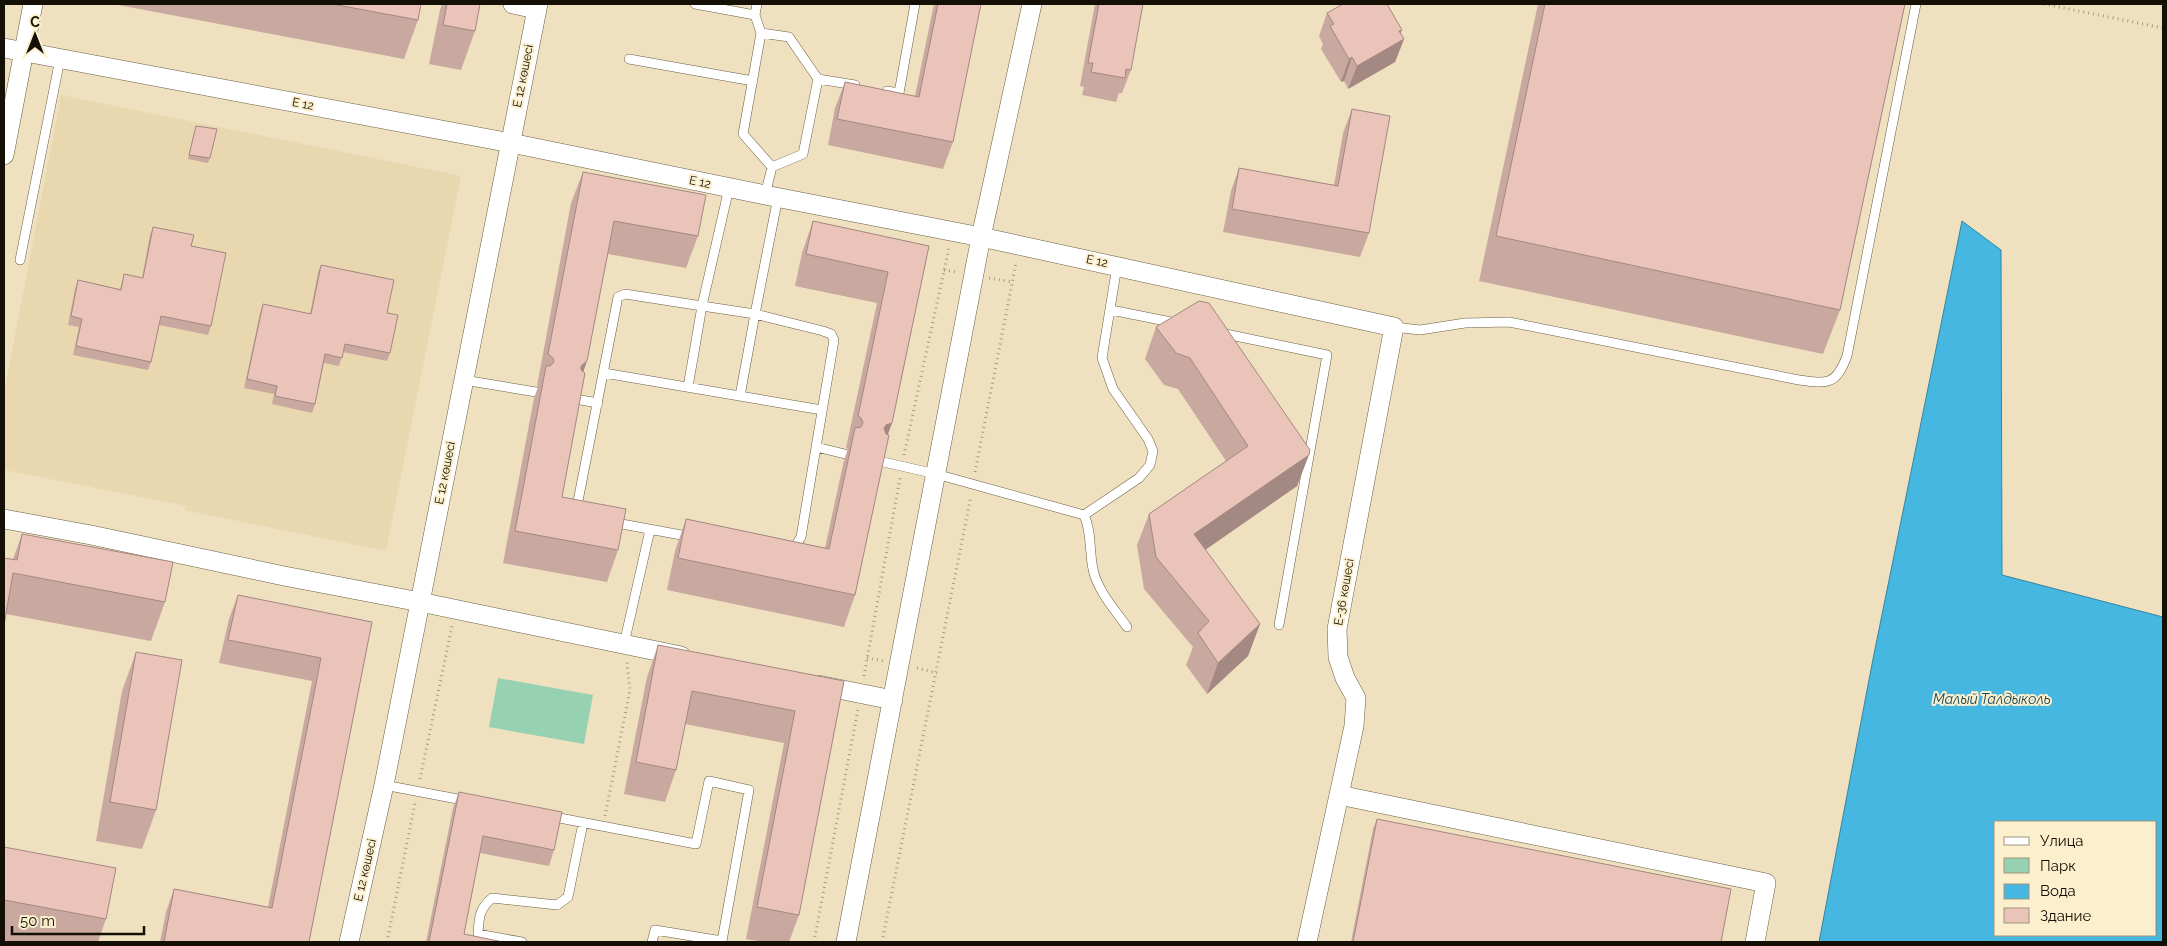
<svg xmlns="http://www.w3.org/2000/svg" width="2167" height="946" viewBox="0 0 2167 946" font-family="Raleway,sans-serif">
  <rect width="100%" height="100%" fill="#efe1c0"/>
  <!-- built -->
  <path fill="#e8d7af" d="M61 95 461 176 386 551 184 510 187 506 4 470V393Z"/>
  <!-- green -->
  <path fill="#96d2b2" d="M498 678 593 695 584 744 489 727Z"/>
  <!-- water -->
  <path fill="#45b7e1" stroke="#36859f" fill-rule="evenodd" d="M1962 221 2001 250 2002 575 2163 617V942H1819L1873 659ZM1996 822H2156V935H1996Z"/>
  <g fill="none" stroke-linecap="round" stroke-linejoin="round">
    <defs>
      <path id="lane" d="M695 4 755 15 761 33 789 37 818 79 855 85
        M755 15 757 4
        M761 33 743 134 772 167
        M629 59 753 81
        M887 91 899 93 915 4
        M765 195 772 167 803 154 818 79
        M778 197 755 314 823 331 831 334 834 340 801 537 796 545 791 549
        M20 260 60 59
        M1111 310 1176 323
        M1394 327 1420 330 1465 323 1509 322 1799 380C1828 384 1836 385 1847 356L1916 4
        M1221 333 1327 355 1279 625
        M604 373 822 410
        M464 380 536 392
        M688 387 702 306 755 314 740 396
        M575 399 598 403
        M816 447 845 454
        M879 461 936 474 1084 515C1092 532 1089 551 1093 569 1097 590 1115 610 1127 627
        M579 510 578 501 618 297 625 294 702 306 729 188
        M1084 515 1139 478 1150 465 1153 451 1148 439 1113 389 1102 358 1117 266
        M611 522 692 537
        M624 644 650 530
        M384 785 468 801
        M549 816 696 844 709 781 749 790 722 941 655 930 652 942
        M522 942 478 934C479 918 479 909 492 898L557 905 568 897 583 823"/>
      <path id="street" d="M513 4 536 9
        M4 48 511 143 765 195 981 237 1394 327 1337 629 1338 657 1345 678 1356 698 1354 726 1307 942
        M4 155 33 4
        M4 519 91 535 284 576 420 602 681 656
        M818 685 893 700
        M1339 795 1766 883 1755 942
        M349 942 384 785 538 4
        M846 942 981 237 1032 4"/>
    </defs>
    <!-- lane casing -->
    <use href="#lane" stroke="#6a5e41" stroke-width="10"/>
    <!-- street casing -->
    <use href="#street" stroke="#6a5e41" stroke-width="20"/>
    <!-- path -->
    <path stroke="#a49a80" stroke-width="3" stroke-dasharray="1 4" stroke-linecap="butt" d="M2044 4 2163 28
      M944 270 956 272
      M989 278 1013 282
      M904 455 949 248
      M975 472 1016 263
      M867 658 884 661
      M917 668 937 673
      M864 676 900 478
      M420 779 452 626
      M605 816 630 690 627 662
      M387 942 415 803
      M814 942 858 709
      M882 942 971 496"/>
    <!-- lane -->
    <use href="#lane" stroke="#fff" stroke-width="9"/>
    <!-- street -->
    <use href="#street" stroke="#fff" stroke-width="19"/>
  </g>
  <!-- wall -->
  <path fill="#c9a89f" d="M113 4H421L418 20 404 59Z
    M442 4H480L475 31 461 70 429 64 440 10Z
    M934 4H981L953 142 943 169 828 145 835 108 845 82 915 96Z
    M1095 4H1143L1131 70 1122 93H1119L1116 102 1082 95 1084 87 1080 86Z
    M1538 4H1905L1840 310 1823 354 1479 281Z
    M1327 13 1401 34 1404 39 1395 62 1348 89 1344 81 1341 82 1321 49 1323 44 1319 36Z
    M1352 109 1369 233 1360 257 1223 232 1231 191 1239 168 1334 185 1343 133Z
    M196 126 210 158 208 163 188 159Z
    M583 172 698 236 686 268 608 254 583 372 562 497 618 550 607 582 503 563 534 398 538 387 537 386 571 203Z
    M813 221 929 246 892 423 888 434 855 595 844 627 667 590 675 551 686 519 825 548 844 460 848 449 846 448 877 303 795 286 802 253Z
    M153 227 191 246 211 326 208 335 159 325 151 362 148 370 73 355 79 327 68 325 75 289 78 280 120 289 124 274 142 278 150 235Z
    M321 265 387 313 390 353 387 361 343 352 339 366 324 363 315 404 312 413 272 404 274 394 244 388 260 313 263 304 310 314 318 273Z
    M1199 301 1297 486 1205 550 1260 624 1248 656 1207 694 1186 665 1193 647 1144 589 1137 545 1149 514 1226 461 1178 389 1164 385 1145 359 1156 327Z
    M22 534 165 602 151 641 6 614 13 559Z
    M238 595 372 622 309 942H160L166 912 174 889 268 907 312 681 219 663 229 619Z
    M658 645 844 681 799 915 789 942H763L746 939 784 743 685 724 676 770 665 802 624 794 647 677Z
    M136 652 156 810 142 849 96 841 122 691Z
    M459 792 554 850 549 866 480 853 464 934 503 942H426L453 808Z
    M1377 819 1721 942H1351L1373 829Z
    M4 847 106 919 98 942H10L4 941Z"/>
  <!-- shaded-wall -->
  <path fill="#a48882" d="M1402 30 1397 43 1404 39 1395 62 1348 89 1357 66Z
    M1352 57 1344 81 1341 82 1349 59Z
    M587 361 576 393 581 366Z
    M892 423 880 455 884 428 886 425Z
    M1309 455 1297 486 1182 566 1194 534Z
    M1260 624 1248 656 1207 694 1218 663Z"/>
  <!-- building -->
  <path fill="#eac3b9" stroke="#a48882" d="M332 4H421L418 20Z
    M447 4H480L475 31 443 25Z
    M938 4H981L953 142 837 119 845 82 919 97Z
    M1099 4H1143L1131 70 1126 69 1125 78 1091 72 1093 63H1088Z
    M1343 4H1387L1402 30 1399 31 1404 39 1357 66 1352 57 1349 59 1330 26 1334 24 1327 13Z
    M1545 4H1905L1840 310 1496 236Z
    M1352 109 1390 116 1369 233 1232 209 1239 168 1338 186Z
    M196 126 217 129 210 158 189 155Z
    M583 172 706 195 698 236 614 221 587 361 581 366V370L585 373 562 497 626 509 618 550 515 531 546 366H550L554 362 553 358 548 354Z
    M813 221 929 246 892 423 886 425 884 428 886 434 889 435 855 595 678 558 686 519 829 549 855 428 861 427 863 423 861 418 858 416 888 272 806 254Z
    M153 227 194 235 191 246 226 253 211 326 161 316 151 362 76 346 82 319 71 316 78 280 121 290 124 274 143 278Z
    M321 265 394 280 387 313 398 315 390 353 345 344 342 358 325 354 315 404 275 396 277 386 247 379 263 304 311 314Z
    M1199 301 1209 303 1310 450 1309 455 1194 534 1260 624 1218 663 1198 633 1209 621 1156 557 1149 514 1248 446 1190 358 1176 353 1156 327Z
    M22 534 173 562 165 602 13 573 4 625V558L17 560Z
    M238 595 372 622 309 942H164L174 889 272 908 321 658 228 640Z
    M658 645 844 681 799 915 757 907 795 711 692 691 676 770 636 762Z
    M136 652 182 660 156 810 110 802Z
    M459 792 562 812 554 850 483 836 464 934 503 942H429Z
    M1377 819 1731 889 1721 942H1353Z
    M4 847 116 868 106 919 4 900Z"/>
  <g text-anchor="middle" stroke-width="4" stroke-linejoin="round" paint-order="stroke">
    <!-- street labels -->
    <g font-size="12" fill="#141005" stroke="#fcefcd">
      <text transform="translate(523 76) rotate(-79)" y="4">Е 12 көшесі</text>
      <text transform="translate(303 104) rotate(11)" y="4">E 12</text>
      <text transform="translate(700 182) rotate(12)" y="4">E 12</text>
      <text transform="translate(1097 261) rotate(12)" y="4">E 12</text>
      <text transform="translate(445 473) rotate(-79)" y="4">Е 12 көшесі</text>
      <text transform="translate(1344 592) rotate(-80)" y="4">Е-36 көшесі</text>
      <text transform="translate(365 870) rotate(-77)" y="4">Е 12 көшесі</text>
    </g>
    <!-- water labels -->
    <g font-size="14" font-style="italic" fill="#154557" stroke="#fcefcd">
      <text x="1992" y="704">Малый Талдыколь</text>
    </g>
  </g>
  <!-- border -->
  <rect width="2167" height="946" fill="none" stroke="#141005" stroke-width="10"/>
  <!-- legend -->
  <rect x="1994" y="821" width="162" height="115" fill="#fcefcd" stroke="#9f967d"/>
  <rect x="2004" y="837" width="25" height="8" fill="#ffffff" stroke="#9f967d"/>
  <text x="2040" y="846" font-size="15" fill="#141005">Улица</text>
  <rect x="2004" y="858" width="25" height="15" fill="#96d2b2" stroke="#9f967d"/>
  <text x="2040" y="871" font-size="15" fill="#141005">Парк</text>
  <rect x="2004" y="884" width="25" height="15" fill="#45b7e1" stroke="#9f967d"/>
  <text x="2040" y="896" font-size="15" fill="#141005">Вода</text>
  <rect x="2004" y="908" width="25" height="15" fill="#eac3b9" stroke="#9f967d"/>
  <text x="2040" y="921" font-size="15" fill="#141005">Здание</text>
  <!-- north arrow -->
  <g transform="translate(35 35)" stroke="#fcefcd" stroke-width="4" paint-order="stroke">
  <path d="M0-4L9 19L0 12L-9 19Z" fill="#141005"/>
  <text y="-8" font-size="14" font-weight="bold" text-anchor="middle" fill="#141005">С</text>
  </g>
  <!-- scale -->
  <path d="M12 926v8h132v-8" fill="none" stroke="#141005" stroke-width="2.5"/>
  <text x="20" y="926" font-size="15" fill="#141005" stroke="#fcefcd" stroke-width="4" paint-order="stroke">50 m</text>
</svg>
